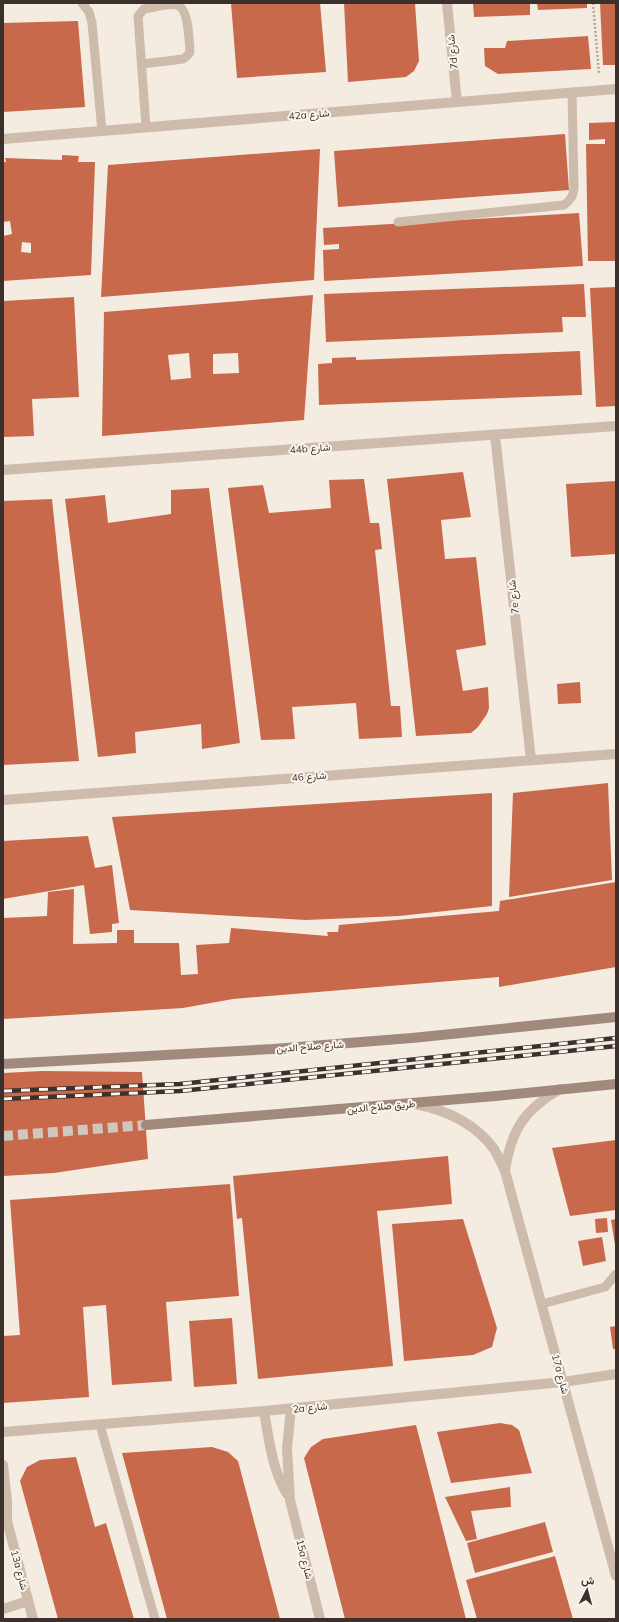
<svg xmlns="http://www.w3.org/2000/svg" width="619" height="1622" viewBox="0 0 619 1622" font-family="Mulish,Vazirmatn,sans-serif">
  <rect width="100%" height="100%" fill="#f4ebe1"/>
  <!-- building -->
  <path fill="#c8694b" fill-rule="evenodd" d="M231 3H320L326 72 237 78Z
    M344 3H415L419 61 414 71 406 77 348 82Z
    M473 3H530V15L474 17Z
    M537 3H587V8L538 10Z
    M600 3H616V65H603Z
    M78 21 85 107 3 112V23Z
    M588 36 591 69 498 74 485 66 484 48H505L507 41Z
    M616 122V261H588L586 144H605V139L589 140V123Z
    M565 134 569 190 338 207 334 151Z
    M320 149 314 280 101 297 108 165Z
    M62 155 79 156 78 162H95L91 275 3 281V236L12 234 10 221 3 222V162H6L5 158 62 160ZM22 242 31 243V253L21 252Z
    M579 213 583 266 324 281 323 250 339 249V244L324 245 323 228Z
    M584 284 586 317H562L563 332 326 342 324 294Z
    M616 287V406L596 407 590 288Z
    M313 295 304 420 102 436 104 312ZM189 353 191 378 171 380 168 355ZM238 353 239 373 213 374V354Z
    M74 297 79 397 32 399 34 436 3 437V301Z
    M580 351 582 395 319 405 318 364 332 363V358L356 357V360Z
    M463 472 471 517 441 520 445 559 476 557 486 645 456 650 463 691 488 687 489 708 487 714 478 727 471 733 416 736 387 479Z
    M364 479 370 523H379L382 549 375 550 391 706H400L402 737 359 739 356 703 292 707 295 739 261 740 228 488 263 485 269 513 331 508 329 480Z
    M616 481V554L571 557 566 484Z
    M209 488 240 743 202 749 201 724 135 732 136 753 98 757 65 499 105 495 108 523 171 514V490Z
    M52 499 79 761 3 765V501Z
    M580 682 581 703 558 704 557 684Z
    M608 783 612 880 509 897 513 793Z
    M492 793V906L399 916 306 920 130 910 112 817Z
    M88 836 95 868 112 865 119 923 112 924V932L90 934 84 885 3 899V841Z
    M616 882V967L499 987V977L233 999 183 1008 3 1019V918L47 916 48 892 74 889 73 944 117 943V930H134V943H179L181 975 198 974 196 945 229 943 231 928 328 936 327 932H338L339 925 499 911 500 901Z
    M42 1071 142 1072 148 1159 54 1173 3 1176V1073Z
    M616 1140V1210L570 1216 552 1148Z
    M448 1156 452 1204 377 1211 393 1366 258 1379 242 1218 237 1219 233 1176Z
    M230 1184 239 1296 166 1302 172 1381 112 1385 106 1305 83 1307 89 1397 3 1403V1336L20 1335 10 1200Z
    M607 1218 608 1232 596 1233 595 1219Z
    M463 1219 497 1328 492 1347 473 1355 404 1361 392 1224Z
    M616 1219V1245H615L611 1220Z
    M602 1237 606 1261 583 1266 578 1241Z
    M232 1318 237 1384 194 1387 189 1321Z
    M616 1326V1349H613L610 1327Z
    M500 1423 512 1425 519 1430 532 1473 451 1483 437 1432Z
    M416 1425 466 1619H345L304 1458 311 1447 323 1439Z
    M212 1447 228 1452 238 1461 280 1619H167L122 1453Z
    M76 1457 95 1527 106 1523 134 1619H58L20 1481 27 1467 40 1460Z
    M510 1487 511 1507 471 1511 477 1539 466 1541 445 1497Z
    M545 1522 553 1552 475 1573 467 1543Z
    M555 1556 573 1619H477L466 1580Z"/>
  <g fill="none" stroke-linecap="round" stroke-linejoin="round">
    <!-- secondary-tunnel -->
    <path stroke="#cfc6bd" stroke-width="10" stroke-dasharray="10 5" stroke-linecap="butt" d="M3 1136 146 1125"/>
    <!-- path -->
    <path stroke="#b9a596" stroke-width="2.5" stroke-dasharray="2 2" stroke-linecap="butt" d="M593 3 599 74"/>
    <!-- lane -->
    <path stroke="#cdbbac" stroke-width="9" d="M82 3 89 12 92 23 102 131
      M142 64 183 59 187 56 190 52C189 41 189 8 177 5 169 3 157 7 149 8L144 9 138 16 146 127
      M398 222 564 205C571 200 573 196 574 188L572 92
      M542 1304 605 1287 616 1274
      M100 1425 155 1619"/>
    <!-- street -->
    <path stroke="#cdbbac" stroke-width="10" d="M447 3 457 102
      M3 139 616 89
      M495 435 531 760
      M3 470 616 426
      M3 800 616 754
      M415 1104C446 1110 475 1123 494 1149 498 1156 502 1164 505 1171L616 1576
      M505 1171C511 1130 524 1110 560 1089
      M291 1409 287 1448 290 1500 320 1619
      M264 1411C269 1440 272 1469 287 1494
      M3 1432 264 1411 563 1382 616 1374
      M3 1465 7 1502V1521L33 1619
      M3 1609 28 1601"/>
    <!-- secondary -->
    <path stroke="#a18a7d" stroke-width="10" d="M3 1064 273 1049 412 1038 616 1017
      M146 1125 496 1096 616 1084"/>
    <defs>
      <path id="rail" d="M3 1091 180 1084 616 1038
        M3 1099 180 1091 616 1046"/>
    </defs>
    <!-- rail casing -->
    <use href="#rail" stroke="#3b302b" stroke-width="4.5"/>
    <!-- rail -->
    <use href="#rail" stroke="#fbf5ee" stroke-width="3" stroke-dasharray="9" stroke-linecap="butt"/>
  </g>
  <g text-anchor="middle" stroke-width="4" stroke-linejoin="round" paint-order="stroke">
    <!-- street labels -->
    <g font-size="10" fill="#3b302b" stroke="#fbf5ee">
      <text transform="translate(452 52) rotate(-96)" y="4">7d شارع</text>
      <text transform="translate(309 114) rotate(-5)" y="4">42a شارع</text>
      <text transform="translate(310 448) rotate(-4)" y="4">44b شارع</text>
      <text transform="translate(513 597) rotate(-96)" y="4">7e شارع</text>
      <text transform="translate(309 776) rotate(-4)" y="4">شارع 46</text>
      <text transform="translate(310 1046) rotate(-4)" y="4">شارع صلاح الدين</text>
      <text transform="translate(381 1106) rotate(-5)" y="4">طريق صلاح الدين</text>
      <text transform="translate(561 1374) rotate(75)" y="4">17a شارع</text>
      <text transform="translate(310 1407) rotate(-6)" y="4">2a شارع</text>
      <text transform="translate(305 1559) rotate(76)" y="4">15a شارع</text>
      <text transform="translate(20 1570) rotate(75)" y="4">13a شارع</text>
    </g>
  </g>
  <!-- border -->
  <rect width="619" height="1622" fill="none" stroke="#3b302b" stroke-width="8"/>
  <!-- north arrow -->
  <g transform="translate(587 1590) rotate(6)" stroke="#fbf5ee" stroke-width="3" paint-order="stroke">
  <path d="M0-3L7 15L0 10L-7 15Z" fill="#3b302b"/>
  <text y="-6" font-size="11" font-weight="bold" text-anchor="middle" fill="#3b302b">ش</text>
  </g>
</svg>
